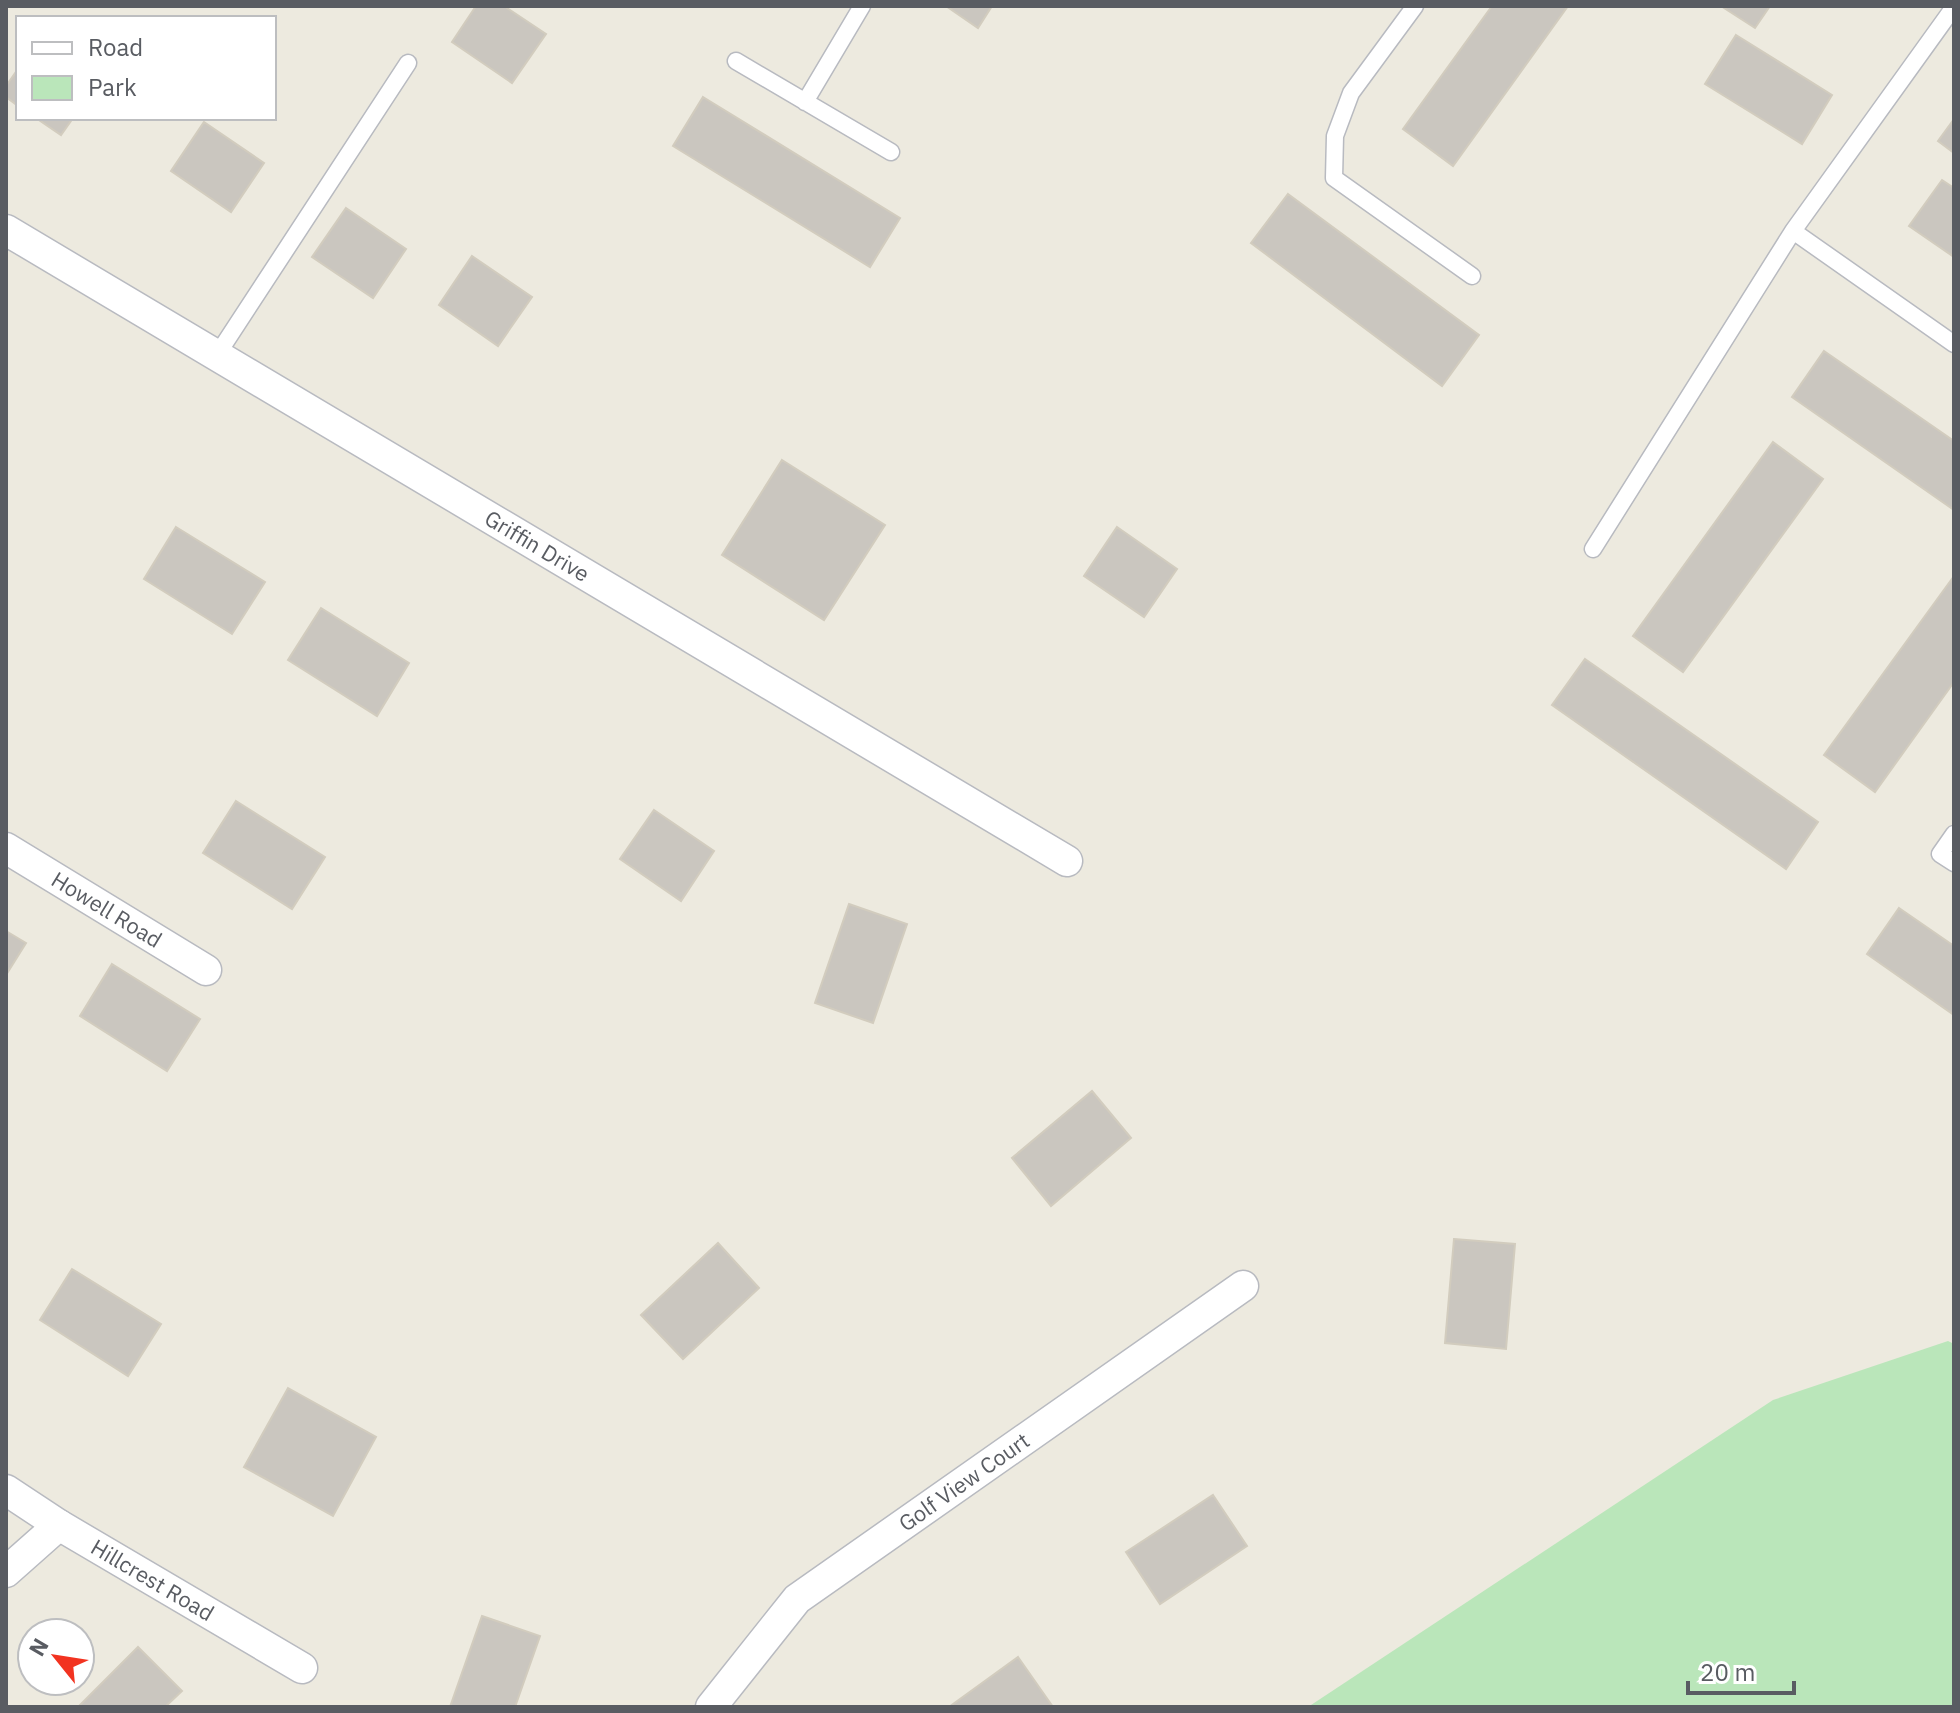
<svg xmlns="http://www.w3.org/2000/svg" width="1960" height="1713" viewBox="0 0 1960 1713" font-family="'IBM Plex Sans',sans-serif">
  <rect width="100%" height="100%" fill="#edeadf"/>
  <!-- green -->
  <path fill="#bae6ba" d="M1948 1341 1954 1344V1707H1308L1773 1400Z"/>
  <!-- building -->
  <path fill="#cac6bf" stroke="#d2ccbe" stroke-width="2" d="M476 6H504L546 34 512 83 452 42Z
    M946 6H992L978 28Z
    M1492 6H1568L1453 166 1403 129Z
    M1721 6H1770L1755 28Z
    M1736 35 1832 95 1802 144 1705 84Z
    M18 69V106L6 97V86Z
    M703 97 900 218 870 267 673 146Z
    M36 118H73L61 135Z
    M1954 119V153L1938 141Z
    M204 122 264 163 231 212 171 171Z
    M1942 180 1954 188V257L1909 226Z
    M1288 194 1479 335 1442 386 1251 243Z
    M346 208 406 249 373 298 312 257Z
    M472 256 532 297 498 346 439 305Z
    M1824 351 1954 441V510L1792 397Z
    M1773 442 1823 479 1683 672 1633 636Z
    M782 460 885 525 824 620 722 555Z
    M176 527 265 582 232 634 144 579Z
    M1117 527 1177 569 1144 617 1084 576Z
    M1954 576V682L1875 792 1824 755Z
    M321 608 409 663 377 716 288 660Z
    M1585 659 1818 822 1786 869 1552 705Z
    M236 801 325 857 292 909 203 853Z
    M654 810 714 851 681 901 620 859Z
    M849 904 907 924 873 1023 815 1003Z
    M1899 908 1954 946V1015L1867 954Z
    M6 931 26 943 6 975Z
    M112 964 200 1019 167 1071 80 1016Z
    M1092 1091 1131 1138 1051 1206 1012 1158Z
    M1454 1239 1515 1244 1506 1349 1445 1343Z
    M718 1243 759 1288 683 1359 641 1315Z
    M72 1269 161 1324 128 1376 40 1320Z
    M288 1388 376 1437 333 1516 244 1467Z
    M1213 1495 1247 1546 1160 1604 1126 1552Z
    M482 1616 540 1636 515 1707H450Z
    M138 1647 182 1691 165 1707H78Z
    M1018 1657 1053 1707H949Z"/>
  <g fill="none" stroke-linecap="round" stroke-linejoin="round">
    <defs>
      <path id="service" d="M1415 6 1351 93 1335 136 1334 178 1472 276
        M736 61 891 152
        M805 102 862 6
        M1793 231 1954 344
        M217 355 408 63
        M1593 549 1793 231 1954 7
        M1954 834 1940 854 1954 863"/>
      <g id="minor">
        <path id="s1" d="M6 230 1067 861"/>
        <path id="s2" d="M6 848 206 970"/>
        <path id="s3" d="M6 1490 59 1525 302 1668"/>
        <path d="M6 1572 59 1525"/>
        <path id="s4" d="M711 1707 797 1599 1243 1286"/>
      </g>
    </defs>
    <!-- service casing -->
    <use href="#service" stroke="#b8bac0" stroke-width="19"/>
    <!-- minor casing -->
    <use href="#minor" stroke="#b8bac0" stroke-width="33"/>
    <!-- service -->
    <use href="#service" stroke="#fff" stroke-width="16"/>
    <!-- minor -->
    <use href="#minor" stroke="#fff" stroke-width="30"/>
  </g>
  <g text-anchor="middle" stroke-width="8" stroke-linejoin="round" paint-order="stroke">
    <!-- street labels -->
    <g font-size="22" fill="#595c62" stroke="#fff">
      <text dy="8" stroke="none"><textPath href="#s1" startOffset="618">Griffin Drive</textPath></text>
      <text dy="8" stroke="none"><textPath href="#s2" startOffset="118">Howell Road</textPath></text>
      <text dy="8" stroke="none"><textPath href="#s4" startOffset="342">Golf View Court</textPath></text>
      <text dy="8" stroke="none"><textPath href="#s3" startOffset="172">Hillcrest Road</textPath></text>
    </g>
  </g>
  <!-- border -->
  <rect width="1960" height="1713" fill="none" stroke="#595c62" stroke-width="16"/>
  <!-- legend -->
  <rect x="16" y="16" width="260" height="104" fill="#ffffff" stroke="#bdbec0" stroke-width="2"/>
  <rect x="32" y="42" width="40" height="12" fill="#ffffff" stroke="#bdbec0" stroke-width="2"/>
  <text x="88" y="56" font-size="24" fill="#595c62">Road</text>
  <rect x="32" y="76" width="40" height="24" fill="#bae6ba" stroke="#bdbec0" stroke-width="2"/>
  <text x="88" y="96" font-size="24" fill="#595c62">Park</text>
  <!-- north arrow -->
  <g transform="translate(56 1657) rotate(300)"><circle r="38" fill="#ffffff" stroke="#bdbec0" stroke-width="2"/>
  <path d="M0-6L14 30L0 20L-14 30Z" fill="#f23320"/>
  <text y="-12" font-size="22" font-weight="bold" text-anchor="middle" fill="#595c62">N</text>
  </g>
  <!-- scale -->
  <path d="M1688 1681v12h106v-12" fill="none" stroke="#595c62" stroke-width="4"/>
  <text x="1700" y="1681" font-size="24" fill="#595c62" stroke="#ffffff" stroke-width="6" paint-order="stroke">20 m</text>
</svg>
